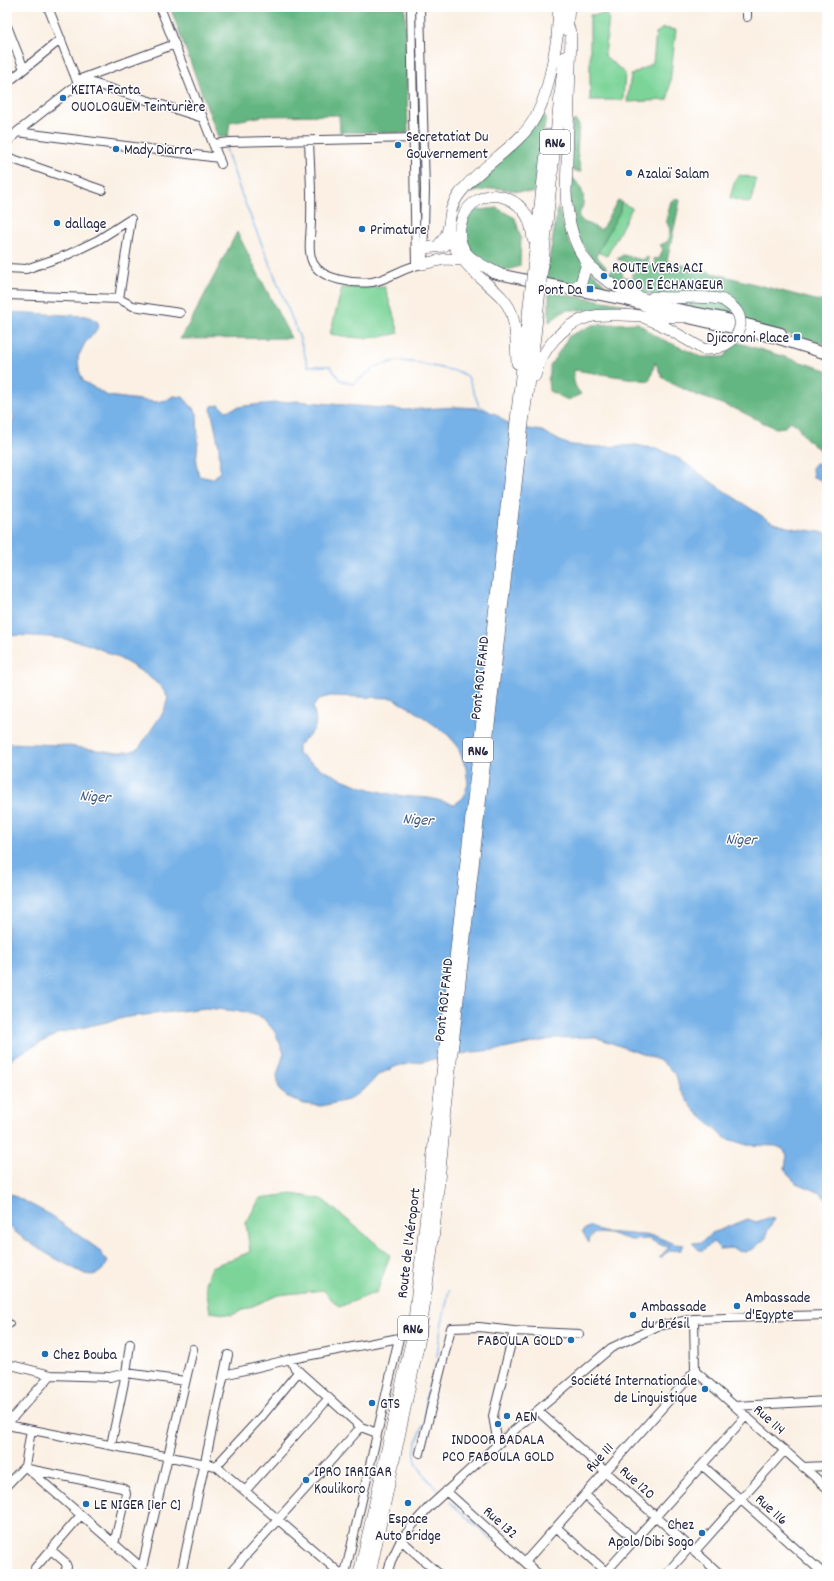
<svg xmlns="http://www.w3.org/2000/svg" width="834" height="1581" viewBox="0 0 834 1581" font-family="Dekko,sans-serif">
  <rect width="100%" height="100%" fill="#fff"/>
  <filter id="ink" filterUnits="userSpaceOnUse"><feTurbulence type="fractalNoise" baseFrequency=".025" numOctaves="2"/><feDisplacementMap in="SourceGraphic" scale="8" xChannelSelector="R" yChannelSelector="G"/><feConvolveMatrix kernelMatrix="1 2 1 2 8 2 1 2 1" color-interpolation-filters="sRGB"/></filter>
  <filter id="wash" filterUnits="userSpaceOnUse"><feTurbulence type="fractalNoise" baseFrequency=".012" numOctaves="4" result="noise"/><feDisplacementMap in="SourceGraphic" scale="16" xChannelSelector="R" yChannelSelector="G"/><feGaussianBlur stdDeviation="0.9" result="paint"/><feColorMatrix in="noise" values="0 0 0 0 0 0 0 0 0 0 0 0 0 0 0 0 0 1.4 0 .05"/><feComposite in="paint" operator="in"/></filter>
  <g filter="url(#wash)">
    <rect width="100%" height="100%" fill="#fbf0e3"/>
    <!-- green -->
    <path fill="#7bd499" stroke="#4e7b6a" d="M605 14 609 17 605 56 625 73 623 100H590V15Z
      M663 28 676 30 668 100 627 102 631 75 653 63 656 33Z
      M740 175 754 178 756 181 751 201 749 203 730 198 735 180Z
      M620 202 632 208 607 256 594 250Z
      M385 287 399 333C371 340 359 339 330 334L342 288Z
      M292 1194 322 1199 390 1255 377 1292 339 1307 323 1290 278 1295 232 1315 210 1312 205 1283 211 1267 250 1252 246 1223 260 1198Z"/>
    <!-- forest -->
    <path fill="#64b681" stroke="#436c5e" d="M170 7H405L408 133 340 132 339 115 264 116 230 122 228 137H218Z
      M540 112 546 117 534 193 495 188 469 193 468 188Z
      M575 120 579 125 577 152 581 172 574 171 571 162 572 122Z
      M572 177C585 190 587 201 578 216L584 222 601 230 618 200 621 201 620 211 596 256 607 268 604 272 597 267 574 231 567 182Z
      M679 198 680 201 667 261 827 303V345L693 308 641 292 610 277V272L616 266 621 269 623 276 633 280 632 274 637 269 634 265 617 259 623 255 642 260 648 257 649 265 655 267 654 258 659 259 663 249 660 245 667 242 670 230 666 220 671 201Z
      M558 207C562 220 565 236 572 247 583 264 598 278 612 291L579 286 546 278Z
      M497 208 515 218 521 238 520 266 508 270 488 265 474 258 467 243 464 231 471 211Z
      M237 232 291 338 180 339 193 317Z
      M549 292 627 305 623 310H566L549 322Z
      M638 323 657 337 702 357H724L736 342 827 370V454C819 450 810 443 804 436 798 428 800 425 789 421L785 427 776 428 764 423 738 410 694 394 671 383 662 377 655 362 651 377 648 381 574 370C573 381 574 386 581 394L568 400 549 391 548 380 550 373V366L569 336 593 325Z"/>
    <!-- water -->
    <path fill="#76b1e7" stroke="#4c6a91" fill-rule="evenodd" d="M7 312 87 316 97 321 99 326 92 336 85 343 78 357 79 370 83 381 108 396 156 402 167 400 173 396 183 397 197 413 198 442 196 463 199 476 213 479 220 471 219 447 211 409 212 406 220 405 226 411 243 406 296 401 405 410 457 407 478 408 496 414 511 426 542 431 562 442 571 445 602 447 636 445 661 450 681 460 714 484 771 522 791 528 827 533V1200L820 1193 796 1183 788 1175 785 1168 787 1155 783 1149 776 1146 747 1145 725 1138 695 1111 680 1090 676 1075 661 1061 595 1037 556 1038 504 1049 473 1052 397 1066 378 1075 366 1088 348 1100 321 1106 304 1104 286 1096 279 1090 277 1075 284 1053 275 1032 263 1018 246 1012 206 1008 128 1017 59 1033 15 1056 7 1064V743L61 745 112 752H129L139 748 149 733 164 711 168 698C165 694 164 690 161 687 146 672 112 653 92 646 74 638 27 634 7 636V431L12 425 14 416 7 407ZM330 696 392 698 412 709 447 734 457 745 466 768 468 784 463 798 455 804C446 803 437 799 428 798 417 797 407 797 397 795 366 791 321 773 298 753V746C313 729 320 732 313 707L319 699Z
      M816 463 827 465V482L813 477 812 468Z
      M7 1192 47 1213 98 1249 108 1262C102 1272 97 1277 85 1274 57 1260 31 1246 7 1225Z
      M768 1218 774 1219C772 1226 766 1230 766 1238L753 1249 745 1252 738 1251 733 1248 720 1249 713 1242 703 1250H699L692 1243 702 1242 712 1233 748 1219 756 1222Z
      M591 1226 603 1232 655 1236 674 1244 684 1245 681 1250C671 1251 669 1249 661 1258H659L669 1247 660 1245 649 1239 631 1240 610 1234 595 1233 590 1237 589 1243 582 1231Z"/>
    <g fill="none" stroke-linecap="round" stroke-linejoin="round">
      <!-- stream -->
      <path stroke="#76b1e7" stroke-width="1.5" d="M226 149 241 193 299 336 308 366H330L340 380 353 384 377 366 396 361 413 362 460 372 468 377 479 406 489 411
        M437 1356 441 1327 449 1291
        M425 1418 426 1397 437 1362
        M423 1426C420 1434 416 1442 415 1450 412 1465 430 1482 440 1492
        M450 1502 492 1540"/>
    </g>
  </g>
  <g filter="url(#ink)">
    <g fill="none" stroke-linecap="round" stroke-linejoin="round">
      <defs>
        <path id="minor" d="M160 7 221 164
          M411 7 416 265
          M747 7V17
          M7 26 24 69
          M80 79 203 118
          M78 80 175 44
          M7 83 61 39
          M17 132 219 158
          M309 141C310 167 312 194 311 221 311 234 307 251 313 263 322 280 354 284 372 282 390 279 405 266 423 264L425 190 420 7
          M7 143 17 132 78 84 48 7
          M213 144 230 142 416 138
          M7 157 102 190
          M7 268 26 269 67 255 98 240 131 219
          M7 295 119 299 133 306 180 313
          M119 299 131 219
          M694 1319 695 1371
          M7 1323 9 1324
          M291 1359 294 1367 361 1427 377 1433
          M7 1364 51 1375 110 1377 126 1373 185 1381
          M695 1371 827 1488
          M224 1375 291 1359 399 1338 345 1574
          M735 1406 827 1401
          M538 1411 720 1574
          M7 1424 51 1375
          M7 1425 216 1466 341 1574
          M498 1444 493 1416 514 1331
          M111 1445 126 1373 130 1344
          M420 1453 451 1328 479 1327 514 1331 579 1334
          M702 1465 824 1574
          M216 1466 262 1416 299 1371
          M803 1467 827 1466
          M28 1469 122 1488 125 1490 126 1494 114 1544
          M28 1469 142 1568
          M7 1485 25 1466 31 1430
          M245 1491 329 1398
          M446 1491 538 1574
          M585 1495 635 1540
          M556 1527 606 1572
          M401 1540 439 1574
          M51 1550 65 1562 67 1567 64 1574
          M695 1551 785 1450
          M525 1562 695 1371
          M35 1568 81 1515
          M139 1574 142 1568 193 1349
          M181 1574 228 1355
          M229 1574 361 1427
          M387 1574 391 1561 401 1540 416 1521 429 1507 498 1444 611 1348 658 1326 694 1319 827 1315
          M604 1574 746 1416
          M666 1574 690 1547"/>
        <path id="major" d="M493 273 626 300 684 317 776 338 827 354
          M672 308 723 318 781 333"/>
        <path id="highway" d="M567 23 571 35 566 192C569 264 601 286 665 306
          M567 30 569 7
          M557 38 559 7
          M448 228C452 251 468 267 485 282 495 291 506 299 511 312 517 328 516 347 517 363
          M438 246C441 242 445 238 447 233 452 219 447 212 458 196 473 174 503 155 522 135 547 111 552 65 558 32
          M424 248 444 246
          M534 259 548 135
          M543 262 564 57
          M423 264 445 259 463 260
          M501 275C489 268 476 264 467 254 453 236 460 209 480 199 497 190 518 200 527 216 531 223 532 231 533 239
          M570 290 581 283 587 263
          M653 297C676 300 700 294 723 300
          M645 318 660 324 703 349
          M535 376C541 350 563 324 589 317 598 314 610 315 620 315 641 316 663 316 684 317
          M359 1574 412 1338 531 288
          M370 1574 420 1337 433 1241 449 1079 523 423 535 336 540 290"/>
      </defs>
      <!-- minor casing -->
      <use href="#minor" stroke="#434154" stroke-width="10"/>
      <!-- major casing -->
      <use href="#major" stroke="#434154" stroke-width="12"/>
      <!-- highway casing -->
      <use href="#highway" stroke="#434154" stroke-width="12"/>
      <!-- minor -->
      <use href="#minor" stroke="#fff" stroke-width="8"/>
      <!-- major -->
      <use href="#major" stroke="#fff" stroke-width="10"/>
      <!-- highway -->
      <use href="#highway" stroke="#fff" stroke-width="11"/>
      <defs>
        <path id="highway-bridge" d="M531 288 534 259
          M540 290 543 262
          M703 349C721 351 746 338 739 316 737 309 729 304 723 300"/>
      </defs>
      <!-- highway-bridge casing -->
      <use href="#highway-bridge" stroke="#434154" stroke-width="12" stroke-linecap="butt"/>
      <!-- highway-bridge -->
      <use href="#highway-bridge" stroke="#fff" stroke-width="11"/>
    </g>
  </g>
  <!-- markers -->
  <g fill="#1f6fb2" stroke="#fff" stroke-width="1.5">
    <circle cx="63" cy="98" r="4"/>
    <circle cx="398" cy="145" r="4"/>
    <circle cx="116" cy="149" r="4"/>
    <circle cx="629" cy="173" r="4"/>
    <circle cx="57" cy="223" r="4"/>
    <circle cx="362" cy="229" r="4"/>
    <circle cx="604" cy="276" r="4"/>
    <rect x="586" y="285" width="8" height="8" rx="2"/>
    <rect x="793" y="333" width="8" height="8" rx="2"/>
    <circle cx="737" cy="1306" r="4"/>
    <circle cx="633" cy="1315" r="4"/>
    <circle cx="571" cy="1340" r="4"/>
    <circle cx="45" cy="1354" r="4"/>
    <circle cx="705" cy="1389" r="4"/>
    <circle cx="372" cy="1403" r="4"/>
    <circle cx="507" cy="1416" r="4"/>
    <circle cx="498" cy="1424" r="4"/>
    <circle cx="306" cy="1480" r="4"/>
    <circle cx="408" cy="1503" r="4"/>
    <circle cx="86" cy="1504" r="4"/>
    <circle cx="702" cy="1533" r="4"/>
  </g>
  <g text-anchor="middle" stroke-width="3" stroke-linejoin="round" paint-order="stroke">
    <!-- shield labels -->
    <g fill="#fff" stroke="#646476" stroke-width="1">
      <rect x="540" y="130" width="30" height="24" rx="3"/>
      <rect x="463" y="738" width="30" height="24" rx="3"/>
      <rect x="398" y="1316" width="30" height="24" rx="3"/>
    </g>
    <g font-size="14" font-weight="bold" fill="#22223b">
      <text x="555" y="147">RN6</text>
      <text x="478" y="755">RN6</text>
      <text x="413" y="1333">RN6</text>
    </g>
    <!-- poi labels -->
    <g font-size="15" fill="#22223b" stroke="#fff" text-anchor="start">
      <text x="71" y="94">KEITA Fanta<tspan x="71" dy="17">OUOLOGUEM Teinturière</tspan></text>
      <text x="406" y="141">Secretatiat Du<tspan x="406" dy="17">Gouvernement</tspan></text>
      <text x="124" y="154">Mady Diarra</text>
      <text x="637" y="178">Azalaï Salam</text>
      <text x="65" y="228">dallage</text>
      <text x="370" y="234">Primature</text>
      <text x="612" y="272">ROUTE VERS ACI<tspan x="612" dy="17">2000 E ÉCHANGEUR</tspan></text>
      <text x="582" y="294" text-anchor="end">Pont Da</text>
      <text x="789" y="342" text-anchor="end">Djicoroni Place</text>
      <text x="745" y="1302">Ambassade<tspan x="745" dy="17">d'Egypte</tspan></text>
      <text x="641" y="1311">Ambassade<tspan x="641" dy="17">du Brésil</tspan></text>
      <text x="563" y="1345" text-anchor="end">FABOULA GOLD</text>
      <text x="53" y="1359">Chez Bouba</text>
      <text x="697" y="1385" text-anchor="end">Société Internationale<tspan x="697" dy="17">de Linguistique</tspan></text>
      <text x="380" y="1408">GTS</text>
      <text x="515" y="1421">AEN</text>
      <text x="498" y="1444" text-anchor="middle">INDOOR BADALA<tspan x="498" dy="17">PCO FABOULA GOLD</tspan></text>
      <text x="314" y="1476">IPRO IRRIGAR<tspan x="314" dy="17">Koulikoro</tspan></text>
      <text x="94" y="1509">LE NIGER [1er C]</text>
      <text x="408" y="1523" text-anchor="middle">Espace<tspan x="408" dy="17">Auto Bridge</tspan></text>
      <text x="694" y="1529" text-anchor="end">Chez<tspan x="694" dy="17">Apolo/Dibi Sogo</tspan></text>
    </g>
    <!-- street labels -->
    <g font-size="15" fill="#22223b" stroke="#fff">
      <text transform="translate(479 678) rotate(-84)" y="5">Pont ROI FAHD</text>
      <text transform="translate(443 1000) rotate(-84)" y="5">Pont ROI FAHD</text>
      <text transform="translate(408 1243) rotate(-83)" y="5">Route de l'Aéroport</text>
      <text transform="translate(770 1419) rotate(42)" y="5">Rue 114</text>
      <text transform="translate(599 1457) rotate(-48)" y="5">Rue 111</text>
      <text transform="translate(638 1482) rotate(42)" y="5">Rue 120</text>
      <text transform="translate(772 1509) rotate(42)" y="5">Rue 116</text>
      <text transform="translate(501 1522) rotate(42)" y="5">Rue 132</text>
    </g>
    <!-- water labels -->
    <g font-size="16" font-style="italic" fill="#445b80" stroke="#fff">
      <text transform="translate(95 795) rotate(4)" y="6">Niger</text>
      <text transform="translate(418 818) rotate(4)" y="6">Niger</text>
      <text transform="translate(741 838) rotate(2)" y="6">Niger</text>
    </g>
  </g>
  <!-- margin -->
  <rect width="834" height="1581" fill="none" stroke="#fff" stroke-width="24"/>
</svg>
